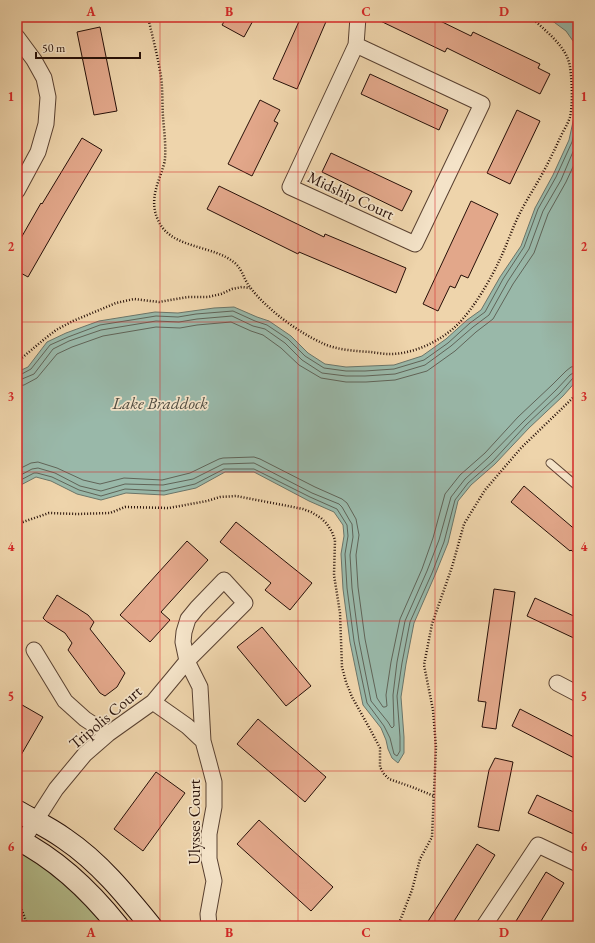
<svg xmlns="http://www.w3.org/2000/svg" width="595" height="943" viewBox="0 0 595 943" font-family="'EB Garamond',serif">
  <rect width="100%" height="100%" fill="#eed4ab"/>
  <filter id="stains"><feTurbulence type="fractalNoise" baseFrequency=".005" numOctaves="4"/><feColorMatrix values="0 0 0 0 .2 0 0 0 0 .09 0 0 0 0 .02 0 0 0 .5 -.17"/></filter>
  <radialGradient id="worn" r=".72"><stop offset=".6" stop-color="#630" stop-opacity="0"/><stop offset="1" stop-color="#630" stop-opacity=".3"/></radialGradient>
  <!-- green -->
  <path fill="#b4bd8c" stroke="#6e664a" d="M17 850C40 864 62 879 81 898 90 907 98 917 106 926H17Z"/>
  <!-- water -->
  <path fill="#99b8a9" stroke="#6b7569" d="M547 17H578V48L566 31Z
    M578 91V379L563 396 529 428 495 464 471 485 458 501 448 543 435 575 414 623 406 664 401 697 404 737V753L398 763 392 758 388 749 386 740 381 728 363 705 350 642 343 589 341 554 344 536 343 525 334 512 309 501 254 472H225L196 488 164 495 126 493 101 500 77 494 51 481 36 477 17 487V372L28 367 47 342 66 333 99 321 155 312 178 313 214 308 234 307 257 317 269 321 291 336 308 353 325 364 346 367 394 365 422 356 446 339 467 320 481 310 500 277 521 246 535 208 553 175 569 140 576 108Z"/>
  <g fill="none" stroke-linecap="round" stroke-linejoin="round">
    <!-- shore -->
    <path stroke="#606458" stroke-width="1" d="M17 375H20L31 369 50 345 68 337 100 325 156 316 178 317 196 314 233 311 255 321 267 325 288 339 305 356 324 368 346 371H365L394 369 424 360 448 343 470 323 485 312 503 279 524 247 538 209 556 177 572 142 578 117
      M17 380 22 379 34 374 53 349 69 341 101 330 156 321 179 322 197 319 232 316 253 326 265 329 285 343 302 360 322 373 346 376H365L395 374 425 365 451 346 473 327 489 315 508 281 529 249 543 211 561 180 578 140
      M17 386 24 385 37 378 57 354 72 347 103 336 156 327 180 328 197 325 231 322 251 331 263 335 281 348 299 365 321 378 346 382H366L395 380 427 371 455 351 476 332 493 319 513 284 534 253 548 214 566 182 578 156
      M17 470 31 463 38 462 57 468 83 480 100 484 124 478 162 480 190 473 219 459 223 458 254 457 260 459 315 487 342 499 347 503 356 519 359 535 356 555 358 587 365 639 377 698 383 707H385L387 706 386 695 391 662 400 619 422 569 433 538 445 494 460 475 485 453 518 417 552 385 566 371 571 367 578 366
      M17 477 32 469 38 468 55 473 80 486 101 491 125 484 163 485 193 479 223 464 254 463 258 465 312 493 339 504 342 507 350 521 352 524 353 537 350 555 352 588 359 641 371 701 388 722 391 727 392 728 394 726 393 695 397 662 405 621 427 571 439 540 451 497 465 479 489 457 523 422 556 390 570 375 573 373 578 372
      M17 482 34 473H37L52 477 79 490 101 496 125 489 164 491 195 484 224 469H254L310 497 337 509 347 525 348 536 345 554 347 588 354 641 367 703 384 726 390 738 394 754 397 756 400 751V737L397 696 402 663 410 622 432 573 444 542 455 500 468 483 493 461 526 425 560 393 573 378 578 377"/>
  </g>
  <!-- building -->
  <path fill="#e2a78a" stroke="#271008" d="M227 17H255L244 37 222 25Z
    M301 17H328L297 89 273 79Z
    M372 17H432L471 36 473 32 540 64 538 68 550 74 540 94 447 48 445 52Z
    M100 27 117 111 94 115 77 32Z
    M370 74 448 110 439 130 361 94Z
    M260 100 280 110 274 121 278 123 252 176 228 164Z
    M517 110 540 121 510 184 487 173Z
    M82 138 102 150 63 216 28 277 17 271V245L41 203 42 204Z
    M331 153 412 191 402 211 322 172Z
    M219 186 324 237 325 234 406 268 396 293 299 252 298 254 207 209Z
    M471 201 498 214 468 278 461 275 455 288 450 286 438 311 423 304Z
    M524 486 578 532V556L571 550 570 551 511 502Z
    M236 522 312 583 290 610 265 590 271 583 220 542Z
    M187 541 208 560 161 612 170 620 150 642 120 615Z
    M494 589 515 592 496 729 482 727 486 702 478 701Z
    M57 595 88 615 94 622 90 629 125 673 117 687 105 696 100 693 68 650 72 643 65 633 46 621 43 618Z
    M535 598 578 618V640L527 616Z
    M262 627 311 686 286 706 237 647Z
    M17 702 43 717 17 762Z
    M520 709 578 739V760L512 726Z
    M258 719 326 777 305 802 237 744Z
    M495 758 513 762 499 831 478 827 489 770Z
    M156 772 185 793 143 851 114 829Z
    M537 795 578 814V836L528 813Z
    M259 820 333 887 311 911 237 844Z
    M477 844 495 855 451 926H425Z
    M546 872 564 883 538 926H513Z"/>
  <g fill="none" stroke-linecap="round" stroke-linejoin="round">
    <defs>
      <path id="lane" d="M550 463 578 487"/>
      <path id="street" d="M17 37 34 60 44 78 48 97 46 124 38 152 17 191
        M356 45 482 104 415 244 290 187Z
        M356 45 358 17
        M34 650 65 701 85 719 108 734
        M557 683 578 694
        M153 702 187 726 203 741 209 763 214 782V807L209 834V859L214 881 208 914 209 926
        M22 842 56 789 85 754 108 734 153 702 173 678 187 661 245 603 224 580 197 608 188 619 184 632 183 642 187 661 200 687 203 741
        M484 926 538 845 578 864"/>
      <path id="secondary" d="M17 811C33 820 50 828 65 839 99 862 125 894 151 926
        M17 839C56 859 91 892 118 926"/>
    </defs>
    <!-- lane casing -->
    <use href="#lane" stroke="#594131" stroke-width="9"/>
    <!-- street casing -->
    <use href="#street" stroke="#594131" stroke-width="17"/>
    <!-- secondary casing -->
    <use href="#secondary" stroke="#271008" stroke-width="23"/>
    <!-- path -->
    <path stroke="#271008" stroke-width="2.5" stroke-dasharray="1 2" stroke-linecap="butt" d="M148 17C152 35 157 53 160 71 163 85 162 102 163 117 164 130 166 144 165 158 165 162 163 167 162 171 156 187 150 203 158 220 171 250 214 244 236 264 243 271 244 280 250 287 266 309 298 332 322 343 336 350 356 351 371 352 377 353 384 354 390 354 413 354 439 342 456 326 473 310 491 279 501 257 508 242 513 226 521 211 526 201 532 192 537 183 546 168 553 153 560 138 563 131 568 124 570 117 573 104 572 80 570 67 567 46 545 31 531 17
      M17 361 23 357 42 341 56 330 73 321 116 303 134 299 159 302 188 297H208L221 294 232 289 242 287 250 288
      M17 524 49 513 78 514 110 513 125 507 169 508 207 501 220 497 236 496 288 506 303 509 311 512 321 518 327 524 332 532 335 540 334 575 340 613 342 667 346 682 352 697 370 729 380 748V767L384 774 389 779 412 787 434 796
      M17 889 21 908 28 926
      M398 926 412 890 420 859 432 837 436 747 433 710 424 665 432 624 452 567 464 524 485 490 521 448 578 393"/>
    <!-- lane -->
    <use href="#lane" stroke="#f4e3c8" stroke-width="7"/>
    <!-- street -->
    <use href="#street" stroke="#f4e3c8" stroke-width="15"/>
    <!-- secondary -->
    <use href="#secondary" stroke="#f4e3c8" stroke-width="21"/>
  </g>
  <!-- grid -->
  <path fill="none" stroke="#d62828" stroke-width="1" stroke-opacity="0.55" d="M160 17V926M298 17V926M435 17V926M17 172H578M17 322H578M17 472H578M17 621H578M17 771H578"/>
  <g text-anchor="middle" stroke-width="3.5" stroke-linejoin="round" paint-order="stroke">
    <!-- street labels -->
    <g font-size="16" fill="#271008" stroke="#f4e3c8">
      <text transform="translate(351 195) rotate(25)" y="6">Midship Court</text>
      <text transform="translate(105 717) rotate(-40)" y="6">Tripolis Court</text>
      <text transform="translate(194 822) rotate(-90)" y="6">Ulysses Court</text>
    </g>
    <!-- water labels -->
    <g font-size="17" font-style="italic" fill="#4f4b40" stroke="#f4e3c8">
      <text x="160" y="409">Lake Braddock</text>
    </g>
  </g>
  <!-- margin -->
  <rect width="595" height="943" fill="none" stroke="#eed4ab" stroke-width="44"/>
  <!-- scale -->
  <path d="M36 52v6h104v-6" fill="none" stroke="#271008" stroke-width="2"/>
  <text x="42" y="52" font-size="12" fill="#271008" stroke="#f4e3c8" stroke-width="3" paint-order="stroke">50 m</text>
  <rect x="22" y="22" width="551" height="899" fill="none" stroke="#d62828" stroke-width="1.5"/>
  <g font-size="13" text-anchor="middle" font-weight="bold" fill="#d62828">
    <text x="91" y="16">A</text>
    <text x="229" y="16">B</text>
    <text x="366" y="16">C</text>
    <text x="504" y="16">D</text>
    <text x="11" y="101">1</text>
    <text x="584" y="101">1</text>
    <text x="11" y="251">2</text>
    <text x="584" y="251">2</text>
    <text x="11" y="401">3</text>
    <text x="584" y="401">3</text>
    <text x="11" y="551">4</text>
    <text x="584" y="551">4</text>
    <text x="11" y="701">5</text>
    <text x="584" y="701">5</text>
    <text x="11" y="851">6</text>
    <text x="584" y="851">6</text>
    <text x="91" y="937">A</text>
    <text x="229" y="937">B</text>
    <text x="366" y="937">C</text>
    <text x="504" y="937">D</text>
  </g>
  <rect width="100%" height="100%" filter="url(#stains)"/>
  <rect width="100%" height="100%" fill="url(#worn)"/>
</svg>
